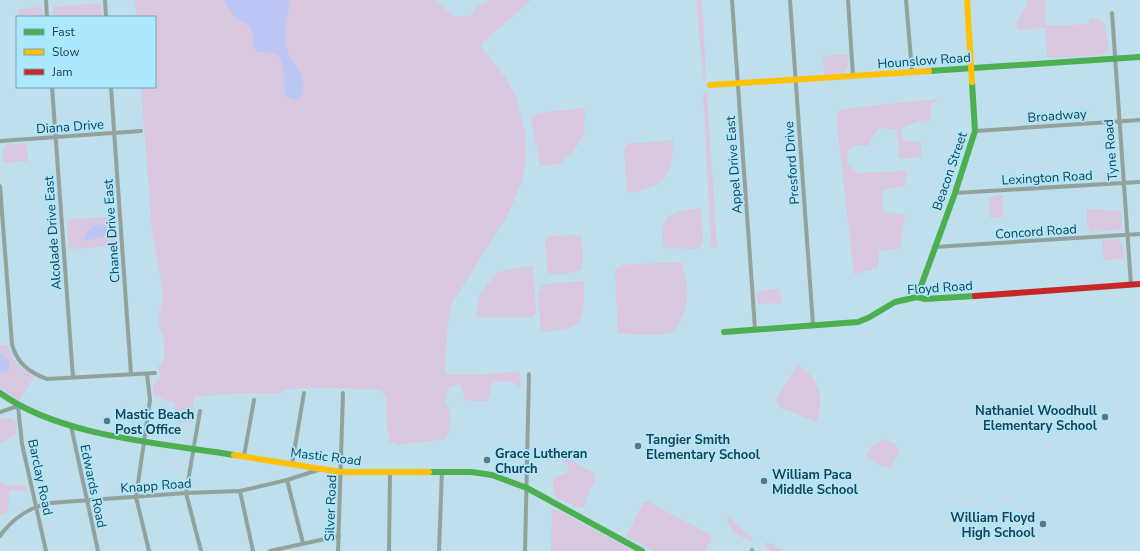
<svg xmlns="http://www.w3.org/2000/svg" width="1140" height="551" viewBox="0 0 1140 551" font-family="'Nunito Sans',sans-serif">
  <rect width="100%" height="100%" fill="#bedfeb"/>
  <!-- green -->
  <path fill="#d9c7e0" d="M135 0H436L452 16 469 17 479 5 493 0H531L482 43 481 46 505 77 516 97 526 137V160L522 181 507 216 452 303 448 323 445 367 446 374 450 375 489 374 520 371 521 387 511 381 493 382 487 402 465 400 462 388 458 384 449 387 445 401C454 414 451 424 446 439L398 445 390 442 387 425 386 398 383 391 375 389 302 388 287 389 276 394 242 393 194 397 191 422 179 423 174 417 175 403 154 396 153 386 161 376 158 367 164 360V340L158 322 163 295 152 230 141 87H155V17H136Z
    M696 0H702L706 80 703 78Z
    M1028 0H1045L1046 26 1089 24V18L1100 20 1105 24 1109 49 1102 55 1051 58 1047 56 1045 28 1017 30V20L1027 6Z
    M101 3 102 17H53L52 7Z
    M42 7 43 17H19L18 9Z
    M848 54V66L843 73 824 74 823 56Z
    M703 92 707 93 717 248 712 247 711 243Z
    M937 99 931 107V120L918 121 901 129 903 141 921 142V157L899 159 897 130 880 128 873 135 869 146 854 145 848 151 847 164 857 173 907 171 905 186 882 190 883 211 905 215 900 248 879 251 878 268 854 274 836 116 841 109Z
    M585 108 584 134 574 151 559 164 540 166 531 119 537 113Z
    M673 140C673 176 663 189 627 193L624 148 628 144Z
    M6 144H27L28 161 3 163V150Z
    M1003 195V217L990 218 989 197Z
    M701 208 703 242 698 249 664 248 662 235 666 218 679 211Z
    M1087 209 1121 211 1122 226 1119 230 1090 232 1087 225Z
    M114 216 116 246 69 249 67 220Z
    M581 235 583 257 581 269 564 275 548 273 545 240 549 236Z
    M1118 239 1122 244 1124 258 1104 261 1102 240Z
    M681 262C691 290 689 307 674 332 656 337 637 335 618 333L615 271 621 265Z
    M528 266H533L536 313 533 317H476L479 294 498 272Z
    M584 281C584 322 585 329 541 332L538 292 544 284Z
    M779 288 782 303 758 304 756 292Z
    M0 345H7C13 363 19 367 34 377L19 401 0 387Z
    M798 365C803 370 811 374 814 380 823 392 821 409 816 422L779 407 776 399Z
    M7 418 13 419 17 422C17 438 13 437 0 443V419Z
    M885 439 896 445 900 452 890 466 884 468 866 455 874 444Z
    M557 452 594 473 595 481C587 488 589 498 584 507H577L554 496 553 478 567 473 569 467Z
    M0 481 7 485H26L27 491 10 490C7 498 11 505 6 513L0 514Z
    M647 501 711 535 712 540 704 551H654L628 537 627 534 643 503Z
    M552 510H557L634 551H551Z
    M730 518 753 539 752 542 734 533 726 519Z
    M766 542 773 544 783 551H770L765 547Z"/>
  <!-- water -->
  <path fill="#bbc6f5" d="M224 0H290C288 14 282 32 286 46 292 71 308 65 302 96L294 100 286 96C282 82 287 64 276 53L256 52C251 44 255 37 251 28 248 23 243 23 238 20 232 16 228 6 224 0Z
    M97 224 105 226 107 229 104 236 85 241 84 237 91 227Z
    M0 353 10 362 8 371 4 373 0 372Z"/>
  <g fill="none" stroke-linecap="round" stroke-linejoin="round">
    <!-- street -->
    <path stroke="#94a29e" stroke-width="4" d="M46 0 47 17
      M105 0 106 17
      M732 0 755 329
      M790 0 813 325
      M848 0 853 76
      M906 0 912 71
      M1112 13 1131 285
      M52 87 73 378
      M111 87 131 374
      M975 131 1140 120
      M0 141 141 131
      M0 186 12 344C16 362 30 373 47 379L155 373
      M955 193 1140 182
      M935 247 1140 234
      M147 374 150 400 136 497 149 551
      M200 411 186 493 201 551
      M0 412 18 406 22 444 46 551
      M71 426 98 551
      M244 456 254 400
      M292 464 304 393
      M287 480 303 543
      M240 491 253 551
      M0 536C12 519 30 507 50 503L186 493 240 491 287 480 321 469
      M270 551 339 536
      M338 551 343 393
      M389 551 390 472
      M439 551 442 471
      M525 551 529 374
      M752 551V550"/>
    <!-- fast -->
    <path stroke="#4caf50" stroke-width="6" d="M929 71 1140 57
      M917 297 955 193 975 131 972 82
      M724 332 858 322 868 318 895 302 917 297 925 299 975 296
      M0 393C61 437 161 443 234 455
      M429 472H471L492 475 527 488 642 551"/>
    <!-- slow -->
    <path stroke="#ffc107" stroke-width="6" d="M967 0 972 82
      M710 85 929 71
      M234 455 341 472H429"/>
    <!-- jam -->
    <path stroke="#c62828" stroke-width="6" d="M975 296 1140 284"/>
  </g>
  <!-- markers -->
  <g fill="#577884" stroke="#abe8fe" stroke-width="1.5">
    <circle cx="1105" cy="417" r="4"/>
    <circle cx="107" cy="421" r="4"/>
    <circle cx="638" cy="446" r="4"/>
    <circle cx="487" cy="460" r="4"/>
    <circle cx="764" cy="481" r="4"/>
    <circle cx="1043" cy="524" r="4"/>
  </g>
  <g text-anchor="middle" stroke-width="3.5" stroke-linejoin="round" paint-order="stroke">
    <!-- street labels -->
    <g font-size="13" fill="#20414c" stroke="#abe8fe">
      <text transform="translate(924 60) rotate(-4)" y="5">Hounslow Road</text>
      <text transform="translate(1057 115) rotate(-4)" y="5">Broadway</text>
      <text transform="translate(70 126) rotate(-4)" y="5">Diana Drive</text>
      <text transform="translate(1110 150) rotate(-94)" y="5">Tyne Road</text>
      <text transform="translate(791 163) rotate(-94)" y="5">Presford Drive</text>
      <text transform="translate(733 165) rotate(-94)" y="5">Appel Drive East</text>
      <text transform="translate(949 171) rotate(-71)" y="5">Beacon Street</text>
      <text transform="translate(1047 177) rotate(-3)" y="5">Lexington Road</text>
      <text transform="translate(111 231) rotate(-94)" y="5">Chanel Drive East</text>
      <text transform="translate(1036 231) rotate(-4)" y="5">Concord Road</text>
      <text transform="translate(52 233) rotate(-94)" y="5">Alcolade Drive East</text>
      <text transform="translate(940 287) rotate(-4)" y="5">Floyd Road</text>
      <text transform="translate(326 456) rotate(7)" y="5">Mastic Road</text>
      <text transform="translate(41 477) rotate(78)" y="5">Barclay Road</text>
      <text transform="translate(156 485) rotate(-4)" y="5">Knapp Road</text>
      <text transform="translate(94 486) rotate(78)" y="5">Edwards Road</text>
      <text transform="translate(330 508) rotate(-88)" y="5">Silver Road</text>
    </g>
    <!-- poi labels -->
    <g font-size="13" font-weight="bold" fill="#20414c" stroke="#abe8fe" text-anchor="start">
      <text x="1097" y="415" text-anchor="end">Nathaniel Woodhull<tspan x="1097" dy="15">Elementary School</tspan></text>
      <text x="115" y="419">Mastic Beach<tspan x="115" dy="15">Post Office</tspan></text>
      <text x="646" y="444">Tangier Smith<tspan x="646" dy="15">Elementary School</tspan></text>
      <text x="495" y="458">Grace Lutheran<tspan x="495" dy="15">Church</tspan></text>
      <text x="772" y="479">William Paca<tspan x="772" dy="15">Middle School</tspan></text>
      <text x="1035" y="522" text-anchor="end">William Floyd<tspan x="1035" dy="15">High School</tspan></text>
    </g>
  </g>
  <!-- legend -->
  <rect x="16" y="16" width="140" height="72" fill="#abe8fe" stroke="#73a5b7"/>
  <rect x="24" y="29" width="20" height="6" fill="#4caf50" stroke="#73a5b7"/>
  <text x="52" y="36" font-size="12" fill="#20414c">Fast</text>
  <rect x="24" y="49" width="20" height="6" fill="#ffc107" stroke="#73a5b7"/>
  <text x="52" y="56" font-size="12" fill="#20414c">Slow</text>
  <rect x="24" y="69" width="20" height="6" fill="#c62828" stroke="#73a5b7"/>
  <text x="52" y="76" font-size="12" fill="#20414c">Jam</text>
</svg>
